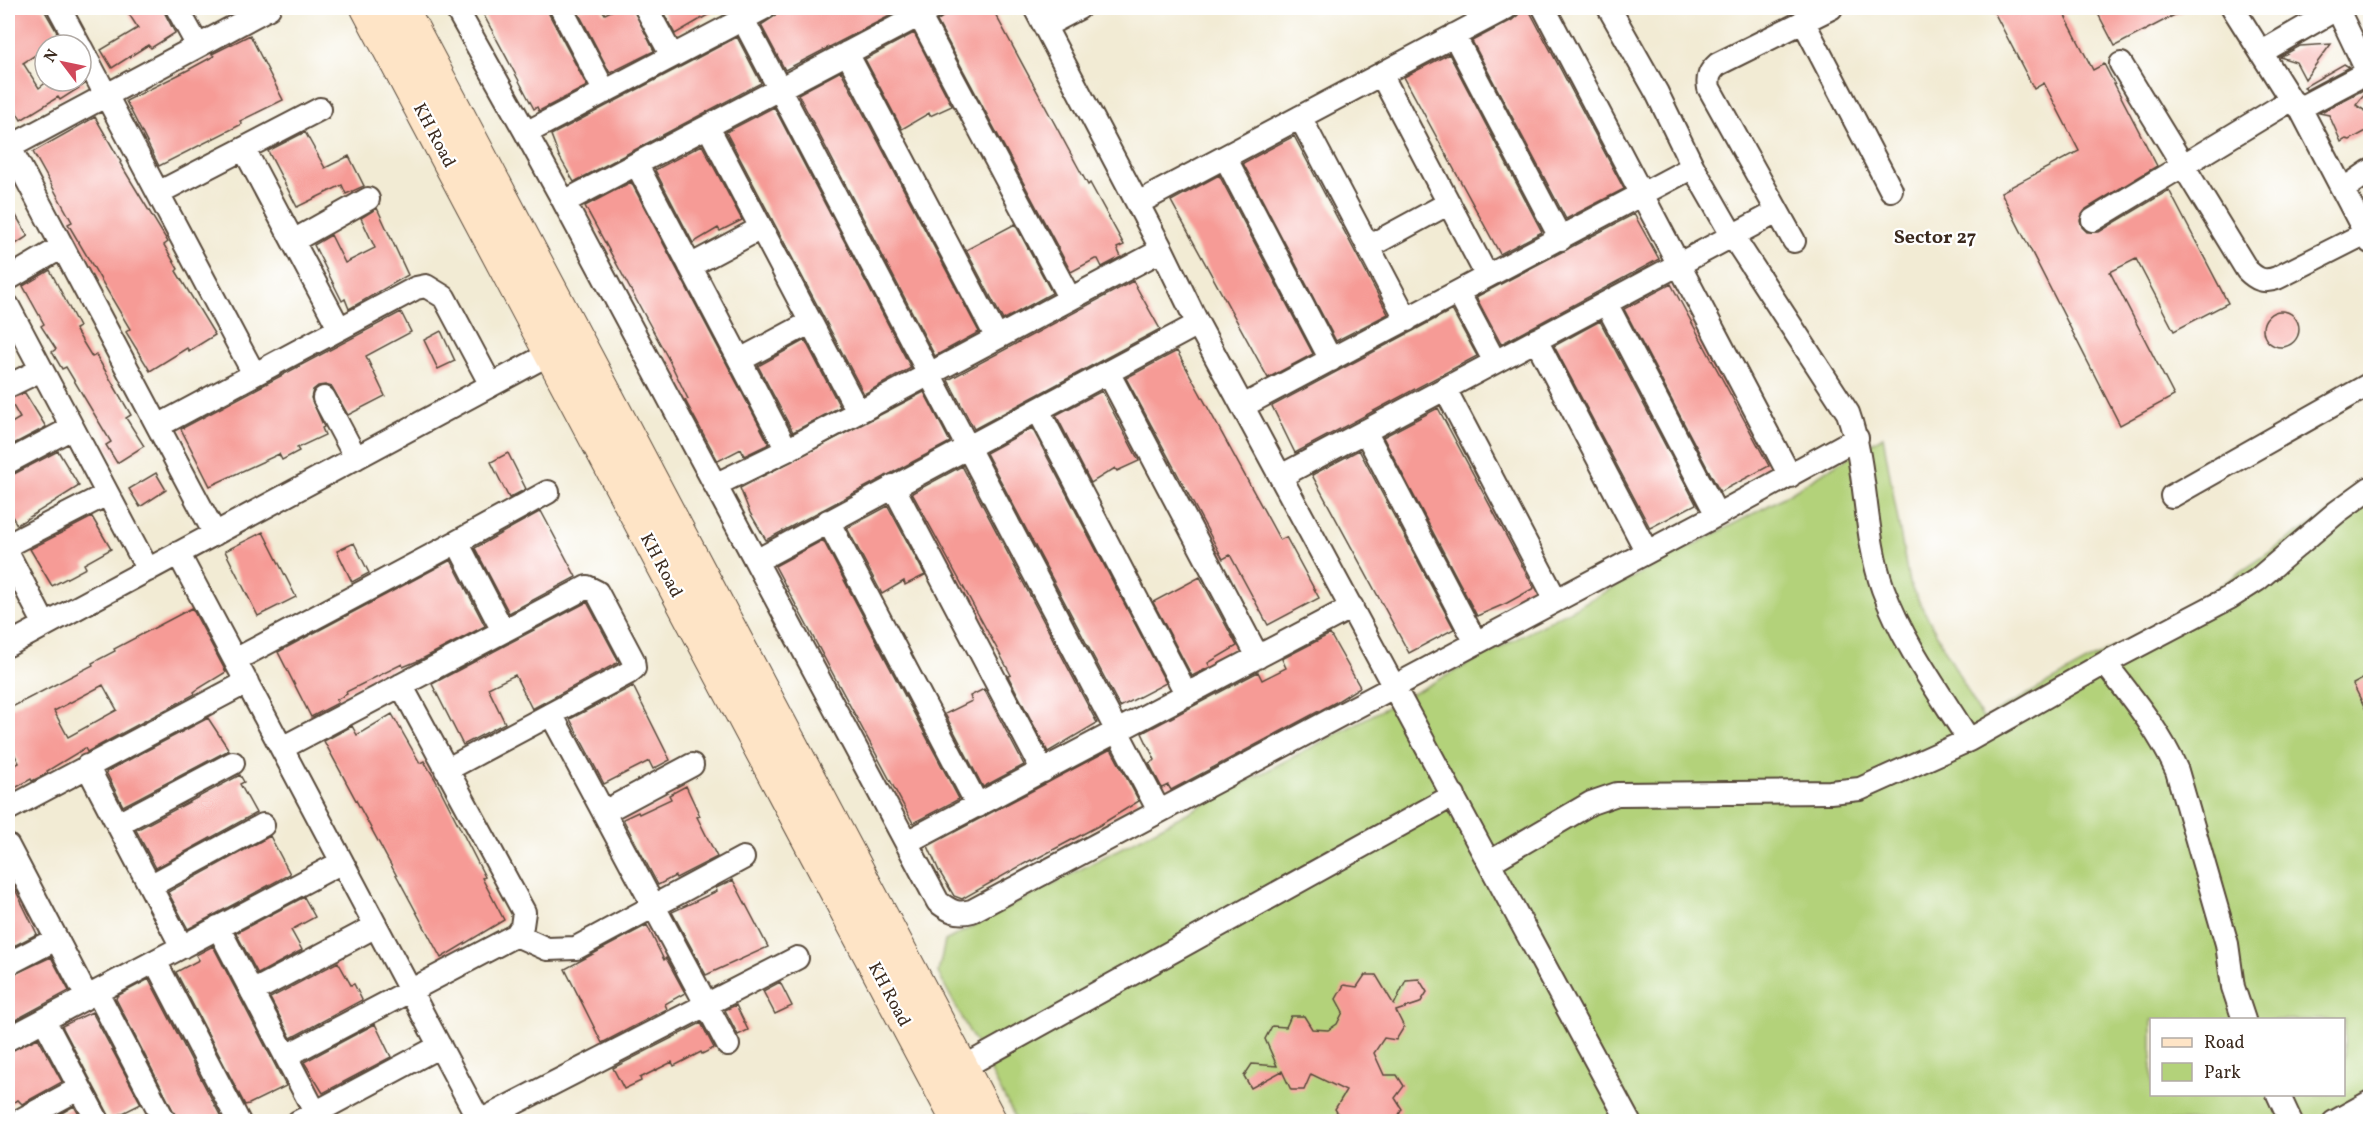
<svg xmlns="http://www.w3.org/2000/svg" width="2378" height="1129" viewBox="0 0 2378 1129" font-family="Vollkorn,serif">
  <rect width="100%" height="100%" fill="#fff"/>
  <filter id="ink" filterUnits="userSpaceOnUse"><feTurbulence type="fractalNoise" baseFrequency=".0167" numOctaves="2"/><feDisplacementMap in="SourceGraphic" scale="12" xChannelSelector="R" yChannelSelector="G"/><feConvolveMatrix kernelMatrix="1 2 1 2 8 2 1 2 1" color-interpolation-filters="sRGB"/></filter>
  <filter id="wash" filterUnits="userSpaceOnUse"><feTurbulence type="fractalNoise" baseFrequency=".008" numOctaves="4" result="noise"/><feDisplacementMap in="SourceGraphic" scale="24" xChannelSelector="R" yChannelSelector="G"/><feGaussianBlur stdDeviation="1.35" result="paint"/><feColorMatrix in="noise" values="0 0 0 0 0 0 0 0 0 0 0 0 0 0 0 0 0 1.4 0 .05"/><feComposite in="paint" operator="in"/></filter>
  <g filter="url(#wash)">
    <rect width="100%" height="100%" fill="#f2ebd4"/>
    <!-- green -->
    <path fill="#b3d27a" stroke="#777e4c" stroke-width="1.5" fill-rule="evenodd" d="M1883 436 1909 583 1983 719 2196 602 2370 485V1108L2346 1121H1017L938 973 945 941 1775 502ZM2152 1020H2344V1094H2152Z"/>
    <g id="blocks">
      <!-- building -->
      <path fill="#f69b96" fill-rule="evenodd" d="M8 8H43L61 39 52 45H45V49L23 63 39 88 48 81H83L85 84 60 100 58 97 21 120 8 97Z
        M125 8H162L175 33 151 48 148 45 112 68 101 50 138 28Z
        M480 8H548L549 14 587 86 539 111 537 107 534 109Z
        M576 8H601L605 14 617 8H633L654 51 610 73Z
        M661 8H720L675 34Z
        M777 8H905L785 70 761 25 775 16Z
        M946 8H992L1078 167 1088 185 1090 183 1124 245 1117 248 1121 257 1102 267 1098 259H1095L1071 272 937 21 944 16Z
        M1519 8H1528L1624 189 1566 219 1472 41 1512 20 1518 15Z
        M1992 8H2061L2093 70 2104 64 2157 166 2086 209 2080 220 2082 227 2087 232H2099L2169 190 2228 303 2174 331 2136 259 2110 272 2174 396 2120 425 2001 192 2079 151 2044 83 2034 89Z
        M2095 8H2188L2115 46Z
        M914 33 952 106 930 116 929 113 902 129 865 59Z
        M250 35 283 100 240 121 242 124 159 166 126 101 188 70 214 56 212 54Z
        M737 37 761 83 574 182 559 156 551 135Z
        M2331 44 2305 79 2296 62 2280 57 2300 46Z
        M1449 54 1542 232 1500 254 1404 77Z
        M2344 64 2349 67 2306 90 2304 87Z
        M841 71 979 332 935 356 798 94Z
        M2365 89 2368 90 2356 105 2370 114V129L2350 140 2346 139 2341 142 2329 115 2319 113Z
        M774 107 911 368 864 394 726 132Z
        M95 117 121 162 120 163 168 242 164 245 178 269 176 271 215 335 189 351 187 348 150 371 126 332 130 329 68 224 72 222 33 152Z
        M305 132 325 168 349 156 364 186 346 194 342 185 297 207 268 151Z
        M1294 136 1388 314 1336 341 1243 163Z
        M702 145 742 220 720 231 718 228 693 243 655 170Z
        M1219 175 1313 354 1268 378 1171 201Z
        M631 182 769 444 744 456 741 449 718 461 685 400 688 399 669 360 585 206Z
        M8 202 28 236 8 249Z
        M377 208 408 275 349 309 345 299 342 301 314 245 331 235 345 263 375 248 361 218Z
        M1634 214 1659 259 1501 344 1476 297Z
        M1015 224 1052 293 1003 320 966 250Z
        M50 270 79 327 75 329 92 357 96 355 106 372 131 415 126 418 144 446 117 463 106 445 111 442 66 367 62 369 52 352 56 349 41 326 44 324 23 286Z
        M1133 281 1160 329 974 429 948 380Z
        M1671 284 1769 466 1720 492 1624 309Z
        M1452 310 1477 356 1295 453 1272 406Z
        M2263 329a18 18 0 1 1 36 0a18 18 0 1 1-36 0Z
        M401 312 411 332 366 356 385 396 348 415 332 387 325 385 318 386 313 390 311 398 324 427 322 428 325 435 297 448 299 451 282 460 279 454 210 486 181 429Z
        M1600 321 1696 504 1650 528 1554 346Z
        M441 331 455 361 438 369 424 340Z
        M805 340 840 407 793 432 758 366Z
        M1177 351 1280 540 1286 537 1319 598 1268 625 1230 555 1223 559 1126 378Z
        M1102 391 1139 461 1117 471 1115 468 1091 483 1056 415Z
        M924 392 950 442 766 540 750 513 740 488Z
        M25 393 46 427 8 447V425L20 418 9 399Z
        M1438 408 1534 588 1507 603 1477 616 1383 437Z
        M1032 428 1166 683 1120 707 986 453Z
        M1359 450 1454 629 1409 653 1312 475Z
        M58 451 79 486 17 525 8 509V475L14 474Z
        M508 453 526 489 509 498 491 462Z
        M962 466 1097 723 1048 752 1008 676 1011 675 996 647 912 493Z
        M156 473 166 490 140 507 129 489Z
        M888 506 925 575 905 585 904 581 882 594 847 528Z
        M541 511 576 577 509 613 475 548Z
        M92 517 111 549 84 564 86 568 52 586 30 549Z
        M263 532 296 597 258 616 225 551Z
        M823 540 959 799 913 823 775 566Z
        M354 543 369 573 352 582 337 551Z
        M451 560 485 626 420 660 403 667 402 664 346 692 347 694 336 700 338 703 311 717 278 652Z
        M1200 577 1237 646 1208 663 1210 667 1192 676 1153 602Z
        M587 602 619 662 532 709 515 675 488 688 505 723 463 745 432 684Z
        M192 608 226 672 198 689 194 692 195 694 87 752 85 748 47 771 48 773 32 781 31 779 8 792V769L19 763 8 742V709L93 665 92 663 115 651 114 649ZM103 685 117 710 68 737 54 711Z
        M1330 634 1360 687 1336 702 1171 790 1168 785 1162 788 1149 763 1155 760 1142 733 1258 672 1262 680 1286 668 1282 659Z
        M2370 675V718L2353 684Z
        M633 686 670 760 653 769 649 761 604 784 570 719Z
        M984 689 1024 765 983 787 945 714 972 701 970 696Z
        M392 714 420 763 424 761 435 779 485 877 482 878 504 920 441 958 324 741 352 726 357 735Z
        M208 718 229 750 123 806 106 772Z
        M1111 749 1139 801 1100 825 1032 861 1031 860 962 899 954 896 939 871 928 846Z
        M240 775 244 782 240 784 256 813 156 868 136 830Z
        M686 786 700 816 697 817 717 857 676 878 675 876 658 885 623 819 638 812 639 814 671 799 669 795Z
        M270 836 290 874 188 929 168 892Z
        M8 875 37 934 8 949Z
        M733 880 768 947 706 975 672 912 717 891 716 888Z
        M304 897 315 917 291 930 302 950 258 974 236 933Z
        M647 925 664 960 666 958 685 993 665 1004 667 1009 602 1043 565 969Z
        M213 946 286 1086 249 1104 245 1105 176 972 199 960 196 955Z
        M51 957 69 991 8 1024V977Z
        M338 962 351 985 354 984 362 1000 291 1038 270 998Z
        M1365 975H1376L1394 1005 1406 980 1419 979 1427 992 1420 1003 1396 1011 1404 1027 1396 1040 1384 1038 1374 1053 1384 1075H1397L1404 1086 1395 1098 1402 1109 1395 1122 1379 1119 1378 1122H1357L1356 1120 1343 1122 1335 1109 1346 1091 1311 1074 1304 1090H1291L1282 1071 1251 1088 1244 1076 1252 1064 1277 1066 1265 1039 1272 1026 1286 1027 1291 1016H1304L1312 1029 1328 1030 1337 1024 1343 1012 1336 999 1344 985 1357 987Z
        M149 979 221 1117 213 1122H179L116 999 117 996Z
        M780 982 792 1006 775 1014 763 991Z
        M736 1005 748 1030 738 1035 725 1010Z
        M92 1012 141 1104 111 1119 62 1026Z
        M701 1023 714 1048 702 1054 701 1052 674 1066 672 1062 640 1078 641 1081 624 1089 613 1068Z
        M375 1024 391 1057 323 1093 304 1062Z
        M38 1038 62 1082 22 1104 18 1100 8 1105V1052Z
        M74 1106 82 1120 46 1122Z"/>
    </g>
  </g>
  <g filter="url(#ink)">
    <use href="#blocks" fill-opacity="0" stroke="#564739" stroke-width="1.5"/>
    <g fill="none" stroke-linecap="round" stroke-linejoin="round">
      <defs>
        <path id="street" d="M59 8 79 45
          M177 8 198 46
          M456 8 526 133
          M561 8 605 92
          M646 8 672 56
          M737 8 1159 811
          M764 8 526 133 564 202 933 8
          M1035 8 1162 250 1198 324 1629 1122
          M1544 8 1790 476
          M1609 8 1657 93 1693 167 1732 235 1848 413C1868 470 1863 532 1883 589 1903 643 1938 691 1969 740
          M2233 8 2291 100 2300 108 2370 242
          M2337 8 2370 77
          M919 15 1070 299
          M1803 21 1891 190
          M1045 26 1079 8
          M1454 35 1561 239
          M81 48 254 374
          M2262 52 2338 8
          M847 53 997 338
          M2121 64 2247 270C2256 279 2263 283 2277 278L2366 233
          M1381 74 1487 276
          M2300 108 2368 72
          M1300 117 1407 320
          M708 127 858 412
          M8 144 215 534
          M8 148 269 8
          M244 149 339 328
          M1225 157 1331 360
          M637 165 787 450
          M2344 189 2370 171
          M158 193 320 109
          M564 202 938 902C950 911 957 915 972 911L1717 515 1857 438
          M1138 203 1506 8
          M2093 220 2291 100
          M293 241 368 199
          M1794 241 1709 88C1707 77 1710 71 1718 64L1831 8
          M1368 247 1449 203
          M690 266 761 228
          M8 279 62 247
          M1458 292 1495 362
          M1606 303 1717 515
          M8 306 148 570
          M1536 340 1647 552
          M740 360 811 322
          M1108 372 1258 657
          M8 386 41 370
          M1445 389 1556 600
          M324 398 356 458
          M1243 406 1693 167
          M1038 410 1187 695
          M158 426 416 288 426 286 444 297 491 385
          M1365 431 1476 643
          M8 462 72 428
          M1281 476 1777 212
          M715 485 787 450 1162 250
          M893 486 1043 771
          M2172 496 2370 384
          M828 521 978 806
          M457 542 548 492
          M8 545 107 494
          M178 553 480 1122
          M8 554 45 625
          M756 561 1198 324
          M8 645 564 346
          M235 660 457 542 503 631
          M2105 663C2132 698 2159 730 2177 771L2227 944 2233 987 2244 1020
          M551 714 728 1045
          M282 748 587 587 597 592 633 660 634 668 628 673 446 770
          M87 766 182 947
          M8 809 247 682
          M604 812 692 765
          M118 824 233 763
          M907 842 1352 607
          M8 846 87 997
          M1490 862 1591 803 1617 794 1830 792 1860 789 1969 740 2105 663 2229 598 2257 580 2337 512 2370 488
          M150 886 263 825
          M218 927 315 1112
          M516 935 547 949 576 948 743 858
          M155 961 239 1122
          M8 964 56 939
          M97 992 165 1122
          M252 992 376 926
          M44 1020 98 1122
          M8 1039 342 862
          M286 1056 516 935 522 926 524 912 401 685
          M962 1068 1454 795
          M2278 1094 2291 1122
          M480 1121 797 958
          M17 1122 80 1088
          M298 1122 440 1046
          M2334 1122 2370 1102"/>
        <path id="secondary" d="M367 8 958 1122
          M402 8 991 1122"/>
      </defs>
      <!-- street casing -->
      <use href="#street" stroke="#564739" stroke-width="26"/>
      <!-- secondary casing -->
      <use href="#secondary" stroke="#564739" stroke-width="34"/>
      <!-- street -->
      <use href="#street" stroke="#fff" stroke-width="22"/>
      <!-- secondary -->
      <use href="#secondary" stroke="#fee4c6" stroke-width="32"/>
    </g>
  </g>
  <g text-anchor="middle" stroke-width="4.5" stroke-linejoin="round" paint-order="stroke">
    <!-- street labels -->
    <g font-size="18" fill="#3b2a1e" stroke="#fff">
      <text transform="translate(435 135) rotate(62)" y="6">KH Road</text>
      <text transform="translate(662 565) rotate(62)" y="6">KH Road</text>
      <text transform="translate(890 994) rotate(62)" y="6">KH Road</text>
    </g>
    <!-- neighbourhood labels -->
    <g font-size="20" font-weight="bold" fill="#3b2a1e" stroke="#fff">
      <text x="1935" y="243">Sector 27</text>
    </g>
  </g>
  <!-- margin -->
  <rect width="2378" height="1129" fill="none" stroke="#fff" stroke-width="30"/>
  <!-- legend -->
  <rect x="2150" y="1018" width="195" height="78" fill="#ffffff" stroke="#b1aaa5" stroke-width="1.5"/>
  <rect x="2162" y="1038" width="30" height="9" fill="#fee4c6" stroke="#b1aaa5" stroke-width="1.5"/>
  <text x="2204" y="1048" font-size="18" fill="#3b2a1e">Road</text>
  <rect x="2162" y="1063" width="30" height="18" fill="#b3d27a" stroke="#b1aaa5" stroke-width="1.5"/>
  <text x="2204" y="1078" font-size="18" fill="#3b2a1e">Park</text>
  <!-- north arrow -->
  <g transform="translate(63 63) rotate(302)"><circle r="28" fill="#ffffff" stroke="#b1aaa5" stroke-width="1.5"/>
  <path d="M0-4.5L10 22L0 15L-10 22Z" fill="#d1495b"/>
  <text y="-9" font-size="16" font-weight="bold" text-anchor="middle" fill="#3b2a1e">N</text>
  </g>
</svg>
